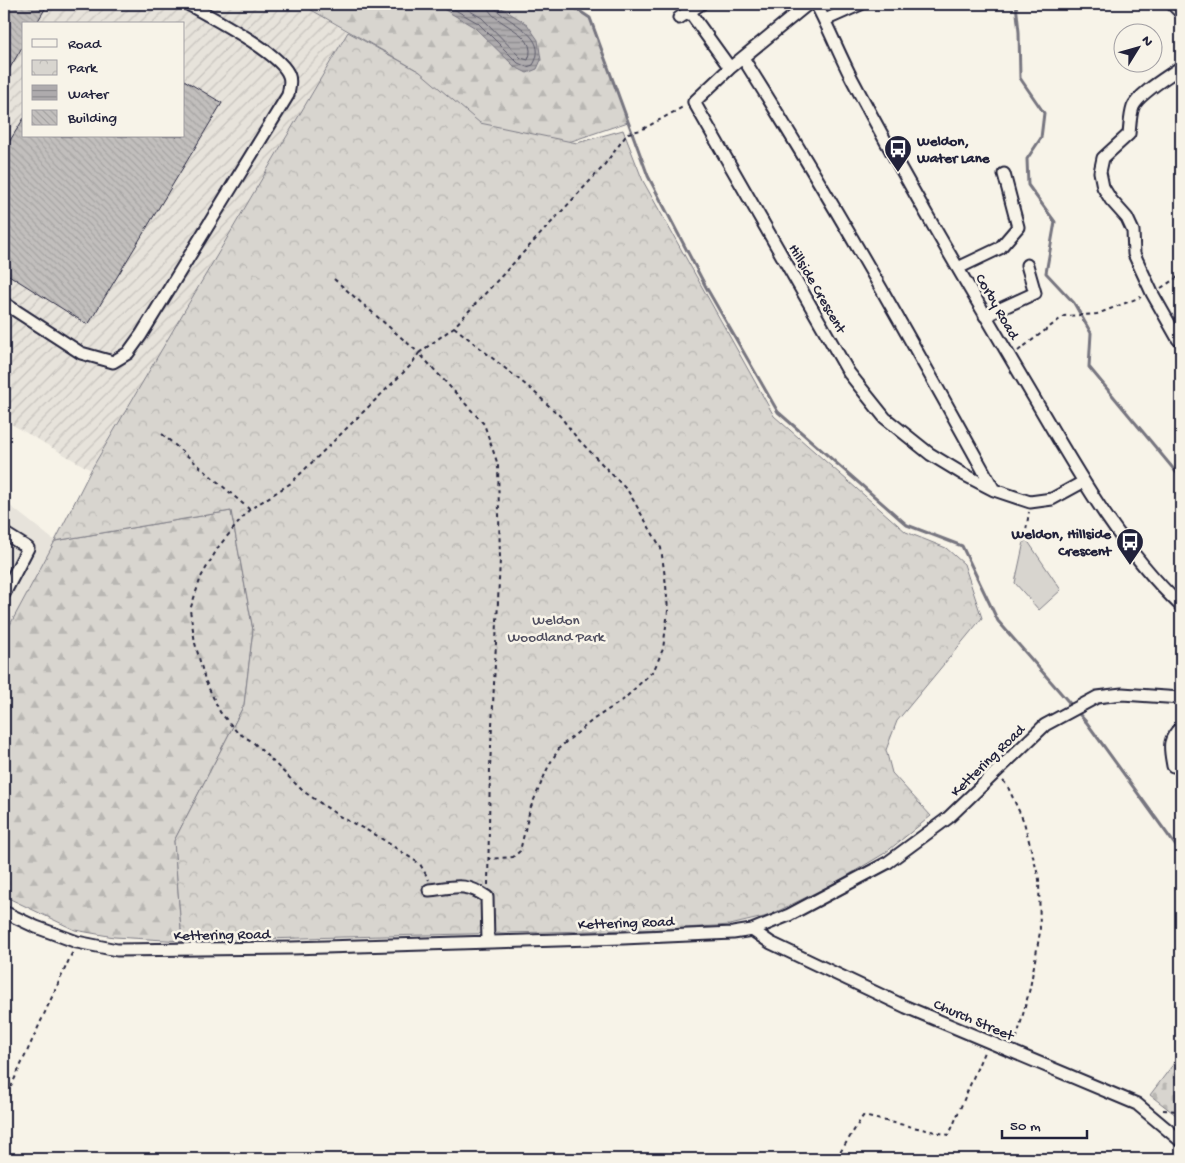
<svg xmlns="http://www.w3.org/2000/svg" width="1185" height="1163" viewBox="0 0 1185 1163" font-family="'Gochi Hand',sans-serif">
  <defs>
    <pattern id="industrial-furrows" width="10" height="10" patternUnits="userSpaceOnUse" patternTransform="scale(1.25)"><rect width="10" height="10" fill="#e7e3db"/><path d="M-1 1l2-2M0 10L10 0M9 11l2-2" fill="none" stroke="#c6c2bd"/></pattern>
    <pattern id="forest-firs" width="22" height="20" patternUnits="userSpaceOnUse" patternTransform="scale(1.25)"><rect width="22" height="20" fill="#d8d5cf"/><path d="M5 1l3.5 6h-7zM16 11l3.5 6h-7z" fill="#b9b7b3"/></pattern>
    <pattern id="cemetery-stones" width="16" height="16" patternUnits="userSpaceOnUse" patternTransform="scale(1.25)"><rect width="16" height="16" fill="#d8d5cf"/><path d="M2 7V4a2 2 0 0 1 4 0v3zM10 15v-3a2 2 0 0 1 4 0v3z" fill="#b9b7b3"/></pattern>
    <pattern id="park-crowns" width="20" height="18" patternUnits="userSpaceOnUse" patternTransform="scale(1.25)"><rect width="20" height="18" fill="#d8d5cf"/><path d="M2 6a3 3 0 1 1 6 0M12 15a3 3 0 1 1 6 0" fill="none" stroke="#b9b7b3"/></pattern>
    <pattern id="water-rules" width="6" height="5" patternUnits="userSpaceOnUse" patternTransform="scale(1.25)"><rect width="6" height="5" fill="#aeabad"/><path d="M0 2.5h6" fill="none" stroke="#8d8b8e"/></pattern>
    <pattern id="building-back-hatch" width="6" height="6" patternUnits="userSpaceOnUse" patternTransform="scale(1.25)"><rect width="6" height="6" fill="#c2bfbd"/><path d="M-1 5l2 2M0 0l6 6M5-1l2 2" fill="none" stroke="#a6a4a3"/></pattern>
  </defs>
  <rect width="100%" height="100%" fill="#f7f3e8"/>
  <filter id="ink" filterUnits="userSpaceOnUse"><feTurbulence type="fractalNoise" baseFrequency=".02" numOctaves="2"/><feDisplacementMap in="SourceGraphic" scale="10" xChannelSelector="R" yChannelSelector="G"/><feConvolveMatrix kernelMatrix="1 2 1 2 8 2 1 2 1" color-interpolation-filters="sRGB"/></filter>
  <g filter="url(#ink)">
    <!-- built -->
    <path fill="#e7e3db" d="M4 501 55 541 4 636Z"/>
    <!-- industrial -->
    <path fill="url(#industrial-furrows)" fill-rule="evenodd" d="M4 4H301L348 32 91 470 4 420ZM24 24H184V136H24Z"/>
    <!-- forest -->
    <path fill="url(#forest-firs)" stroke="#7d7c85" d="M301 4H569L590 18 628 122 545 150 482 249 420 72Z
      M231 511 253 630 244 705 174 841 182 941 114 937 75 930 4 896V636L55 541Z"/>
    <!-- cemetery -->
    <path fill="url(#cemetery-stones)" stroke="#7d7c85" d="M1181 1054V1119L1150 1095Z"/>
    <!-- park -->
    <path fill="url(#park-crowns)" stroke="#7d7c85" d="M348 32 420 72 480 123 577 143 623 130 643 181 774 416 906 532 946 548 964 564 982 618 897 721 886 750 892 773 931 816 885 853 835 883 768 916 730 925 670 929 182 941 174 841 244 705 253 630 231 511 55 541 91 470Z"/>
    <!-- garden -->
    <path fill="#d8d5cf" stroke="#7d7c85" d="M1025 537 1061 590 1039 610 1015 583Z"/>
    <!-- water -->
    <path fill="url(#water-rules)" stroke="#76747f" d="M435 4H495L527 24 538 40 541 60 537 69 527 73 515 67 474 27Z"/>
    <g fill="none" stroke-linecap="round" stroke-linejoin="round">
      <!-- shore -->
      <path stroke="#5a5969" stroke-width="1" d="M445 4 478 23 518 63 527 67 533 65C553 32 495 19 493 4
        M458 4 482 18 521 58 528 60C541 31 488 25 487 4"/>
      <!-- stream -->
      <path stroke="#76747f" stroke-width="3" d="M569 4 590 18 648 176 706 287 778 412 907 525 962 546 998 621 1087 723 1181 853
        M1016 4 1019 32 1020 78 1044 113 1041 138 1027 159 1028 185 1055 222 1046 273 1074 303 1091 333 1089 367 1181 478"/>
    </g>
    <!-- building -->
    <path fill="url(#building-back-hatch)" stroke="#22223b" d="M4 4H48L36 24H24V44L4 78Z
      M184 80 222 103 88 325 4 272V150L24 118V136H184Z"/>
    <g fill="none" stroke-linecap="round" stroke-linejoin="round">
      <defs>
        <path id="minor" d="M808 4 730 68 694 102 849 373 885 418 930 454 963 474 994 490 1030 502 1052 499 1083 482
          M816 4C829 28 839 54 852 79 906 181 965 281 1024 381 1071 460 1114 542 1181 606
          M1172 4 1181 13
          M689 11 730 68
          M679 18 701 4
          M825 20 861 4
          M743 58C832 199 914 345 994 490
          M958 268 1000 248 1018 227 1004 174
          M4 303 81 353 113 362 128 353 141 335 288 95C289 90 291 81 289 76 282 53 210 17 188 4
          M985 316 1035 293 1027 265
          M1178 339 1152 293 1134 254 1133 231 1127 218 1111 200 1103 187 1100 172 1103 158 1129 134C1130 125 1130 116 1133 107 1139 93 1169 76 1181 67
          M4 533 28 548 4 594
          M1173 766C1170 748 1167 740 1181 727
          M429 890C455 887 465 882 487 897L488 942
          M4 912 36 927 77 942 117 950 292 948 623 938 733 933 752 930 789 915 887 863 948 818 1045 725 1097 697 1122 694 1181 698
          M752 930 771 943 906 1007 1137 1104 1181 1141"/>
      </defs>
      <!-- minor casing -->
      <use href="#minor" stroke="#22223b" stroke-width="15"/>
      <!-- path -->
      <path stroke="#22223b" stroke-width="2" stroke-dasharray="4 4" stroke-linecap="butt" d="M334 279 419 353 411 365 291 483 249 510 219 546 201 577 190 610 195 643 205 680 220 712 237 732 253 742 303 791 339 816 376 835 420 864 429 880
        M1161 288 1181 275
        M454 327 532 390 560 416 577 438 628 491 661 548 666 585 668 611 663 649 654 670 623 700 594 719 560 747 549 765 530 809 520 851 513 857 489 859
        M1018 351 1064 316 1097 314 1141 297
        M162 434 249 509
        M1025 537 1029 512
        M1003 781 1007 785 1024 822 1039 879 1040 932 1030 988 1016 1041
        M488 885 490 767 500 560 498 465 484 424 419 353 454 327 602 168 628 133 641 130 683 107
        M4 1102 73 951
        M1163 1110 1181 1111
        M836 1159 863 1116 949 1135 984 1052"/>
      <!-- minor -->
      <use href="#minor" stroke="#f7f3e8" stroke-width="11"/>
    </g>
  </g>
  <!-- icons -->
  <defs>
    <symbol id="bus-pin" viewBox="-11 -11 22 30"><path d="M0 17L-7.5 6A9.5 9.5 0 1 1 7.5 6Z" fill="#22223b" stroke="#f7f3e8"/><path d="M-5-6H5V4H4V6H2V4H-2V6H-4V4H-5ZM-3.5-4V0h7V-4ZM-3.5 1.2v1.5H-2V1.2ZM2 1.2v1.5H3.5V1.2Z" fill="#fff"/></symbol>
  </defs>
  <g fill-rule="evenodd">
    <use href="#bus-pin" x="882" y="133" width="32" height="43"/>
    <use href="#bus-pin" x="1114" y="526" width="32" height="43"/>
  </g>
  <g text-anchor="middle" stroke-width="5" stroke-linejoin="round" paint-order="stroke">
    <!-- poi labels -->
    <g font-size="15" font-weight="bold" fill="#22223b" stroke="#f7f3e8" text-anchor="start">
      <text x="917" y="145">Weldon,<tspan x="917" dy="17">Water Lane</tspan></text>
      <text x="1111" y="538" text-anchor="end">Weldon, Hillside<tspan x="1111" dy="17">Crescent</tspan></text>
    </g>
    <!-- street labels -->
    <g font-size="15" fill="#22223b" stroke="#f7f3e8">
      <text transform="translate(818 288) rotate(60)" y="5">Hillside Crescent</text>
      <text transform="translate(998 306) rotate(60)" y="5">Corby Road</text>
      <text transform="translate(987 760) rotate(-44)" y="5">Kettering Road</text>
      <text transform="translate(626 922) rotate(-2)" y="5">Kettering Road</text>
      <text transform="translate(222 934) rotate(-1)" y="5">Kettering Road</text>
      <text transform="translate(974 1019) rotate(23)" y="5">Church Street</text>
    </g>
    <!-- park labels -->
    <g font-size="15" fill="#504f60" stroke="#f7f3e8">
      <text x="556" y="624">Weldon<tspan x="556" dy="17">Woodland Park</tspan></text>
    </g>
  </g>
  <!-- margin -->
  <rect width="1185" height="1163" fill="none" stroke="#f7f3e8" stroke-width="20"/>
  <rect x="10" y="10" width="1165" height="1143" fill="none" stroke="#22223b" stroke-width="2" filter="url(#ink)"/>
  <!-- legend -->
  <rect x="22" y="22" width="162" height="115" fill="#f7f3e8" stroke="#a29fa3"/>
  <rect x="32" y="39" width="25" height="8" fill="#f7f3e8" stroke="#a29fa3"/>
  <text x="68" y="48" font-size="15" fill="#22223b">Road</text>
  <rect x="32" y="60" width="25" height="15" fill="url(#park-crowns)" stroke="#a29fa3"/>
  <text x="68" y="72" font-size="15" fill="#22223b">Park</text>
  <rect x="32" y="85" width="25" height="15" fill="url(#water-rules)" stroke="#a29fa3"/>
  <text x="68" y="98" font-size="15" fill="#22223b">Water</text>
  <rect x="32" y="110" width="25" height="15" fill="url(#building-back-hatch)" stroke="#a29fa3"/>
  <text x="68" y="122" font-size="15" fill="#22223b">Building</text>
  <!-- north arrow -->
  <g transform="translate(1138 48) rotate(53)"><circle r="24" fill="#f7f3e8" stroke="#a29fa3"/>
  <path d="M0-4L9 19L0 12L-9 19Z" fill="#22223b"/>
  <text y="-8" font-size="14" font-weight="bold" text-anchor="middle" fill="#22223b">N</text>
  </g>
  <!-- scale -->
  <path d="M1002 1130v8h85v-8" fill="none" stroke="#22223b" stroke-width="2.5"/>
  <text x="1010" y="1130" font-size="15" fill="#22223b" stroke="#f7f3e8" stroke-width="4" paint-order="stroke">50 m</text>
</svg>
